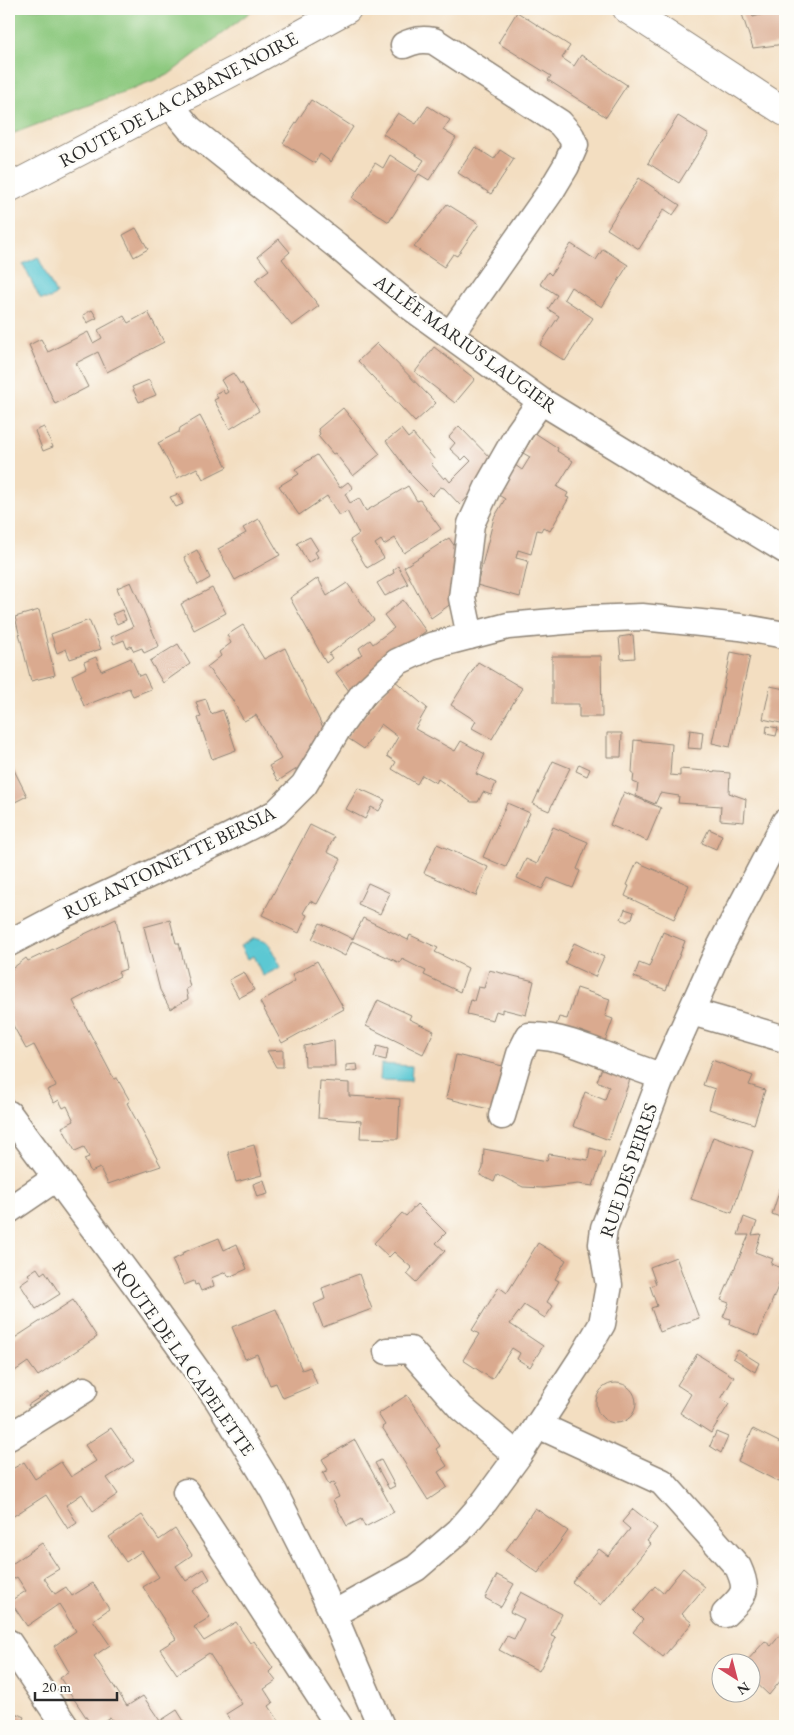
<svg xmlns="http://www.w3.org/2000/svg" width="794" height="1735" viewBox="0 0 794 1735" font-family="'EB Garamond',serif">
  <rect width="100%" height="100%" fill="#fdfcf7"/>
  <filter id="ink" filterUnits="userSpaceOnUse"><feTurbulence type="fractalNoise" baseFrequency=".02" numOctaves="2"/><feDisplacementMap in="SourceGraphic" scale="10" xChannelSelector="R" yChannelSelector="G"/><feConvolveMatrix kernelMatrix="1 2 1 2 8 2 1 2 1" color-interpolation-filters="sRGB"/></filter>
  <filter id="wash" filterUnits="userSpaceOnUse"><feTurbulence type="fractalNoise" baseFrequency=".0096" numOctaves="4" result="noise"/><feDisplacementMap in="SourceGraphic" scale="20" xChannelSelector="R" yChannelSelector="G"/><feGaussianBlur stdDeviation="1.12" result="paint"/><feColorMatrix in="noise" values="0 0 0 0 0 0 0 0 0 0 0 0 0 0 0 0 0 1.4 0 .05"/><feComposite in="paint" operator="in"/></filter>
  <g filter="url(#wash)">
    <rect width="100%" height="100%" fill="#f3dec1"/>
    <!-- green -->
    <path fill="#8dc97f" stroke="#5c7a55" d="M9 9H254L168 75 9 135Z"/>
    <!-- water -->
    <path fill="#5cc8d3" stroke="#447a7f" d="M38 257 56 294 50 299H40L23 264Z
      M254 938 268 943 281 967 263 976 253 956 247 959 240 946Z
      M381 1064 412 1066 411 1081 380 1080Z"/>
    <g id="blocks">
      <!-- building -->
      <path fill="#daaa8f" d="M781 9H785V44L753 48 742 14 751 12 753 17Z
        M517 12 570 46 562 58 574 66 581 55 627 85 606 117 548 80 551 76 498 43Z
        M311 100 353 127 331 162 320 154 315 163 283 143Z
        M428 106 450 120 443 130 456 138 429 180 419 174 389 222 352 198 375 163 383 168 390 155 416 172 424 160 383 134 398 113 416 124Z
        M678 116 709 135 679 183 648 163Z
        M475 147 494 159 500 150 514 159 491 194 458 173Z
        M639 178 680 205 673 215 664 209 639 249 607 229Z
        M447 204 479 224 457 256 453 254 444 267 414 247Z
        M136 228 148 249 134 257 123 235Z
        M279 239 290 252 282 259 319 306 292 326 255 280 269 270 258 256Z
        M571 244 596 260 603 249 628 265 602 307 571 287 564 299 593 318 565 361 540 345 559 316 548 309 557 295 540 284 548 272 551 275Z
        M92 310 97 318 87 323 83 315Z
        M148 312 164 342 107 372 98 352 76 363 88 387 55 404 29 345 41 339 48 352 88 332 93 343 102 338 98 330 124 316 128 323Z
        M377 343 436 403 415 422 358 361Z
        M434 347 475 379 455 403 415 372Z
        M233 373 241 385 242 383 259 411 230 429 214 400 218 398 215 394 222 390 225 394 228 392 221 380Z
        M149 380 156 395 139 402 132 387Z
        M343 408 380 454 353 476 335 453 333 454 318 436 320 434 318 429Z
        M200 416 227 467 203 479 197 468 177 478 158 443 179 432 180 428Z
        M459 426 496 464 490 474 460 505 444 488 440 487 432 496 413 477 386 441 401 429 408 438 413 434 435 460 431 464 444 479 446 477 450 482 471 461 466 456 462 460 450 449 455 443 449 437Z
        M44 427 53 447 43 451 35 431Z
        M535 433 558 448 557 451 573 461 557 487 568 493 566 497 569 498 550 531 543 527 541 531 537 530 531 554 518 550 516 558 528 561 520 597 477 585 494 518 505 499 497 494 515 465 522 470 530 457 523 453Z
        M317 455 340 488 348 482 353 488 345 494 350 503 359 498 366 511 408 486 417 501 420 500 441 529 404 553 395 538 384 545 381 540 375 544 384 558 367 568 350 540 359 534 347 511 339 516 327 496 299 515 279 486 299 474 295 469Z
        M178 494 183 504 176 507 170 497Z
        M259 519 280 555 235 580 218 549 246 533 243 528Z
        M310 537 318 550 315 552 318 557 308 563 297 543Z
        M449 538 460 554 455 601 431 618 404 567Z
        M197 550 210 578 198 585 184 557Z
        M398 566 408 584 385 596 377 583 394 573 393 570Z
        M318 578 327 596 347 583 374 620 329 654 332 658 326 663 290 598Z
        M131 582 159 646 144 653 142 648 134 651 131 646 127 648 124 640 114 644 111 637 133 627 117 588Z
        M212 588 226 613 194 630 181 604Z
        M403 600 426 631 349 691 336 673 362 654 359 648 370 640 373 644 394 628 384 615Z
        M39 610 55 675 31 681 15 617Z
        M122 610 126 620 117 624 112 614Z
        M89 620 101 649 70 659 66 649 57 653 51 634Z
        M243 625 264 659 285 648 328 738 309 761 278 781 269 766 281 759 256 715 244 721 232 699 207 667 221 656 219 652 231 643 227 635Z
        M633 635 635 658 621 659 619 637Z
        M178 644 190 664 163 683 150 661Z
        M731 652 750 656 730 747 712 743Z
        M552 656H601L602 717H579V704H552Z
        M96 657 101 671 131 658 139 676 144 674 151 689 133 696 129 688 84 706 72 675 86 668 84 662Z
        M478 662 522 688 492 739 472 728 476 721 451 705Z
        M394 680 427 708 415 729 455 751 461 741 485 754 476 774 496 783 491 795 483 792 478 802H471L438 779 436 783 422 775 417 784 392 769 396 762 387 756 398 737 381 724 364 749 346 737Z
        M770 686 785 689V724L763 719Z
        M206 699 211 714 223 710 236 750 212 759 198 718 201 717 196 702Z
        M767 726 778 728 776 736 766 734Z
        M690 730 703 732 701 749 688 748Z
        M607 733H622L621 757H607Z
        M634 740 672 744 670 775 680 776V769L730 773 729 793 746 799 744 822 720 820 721 806 678 803 679 796 660 793 655 804 636 796 638 784 633 782 634 773H632Z
        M9 760 27 796 9 805Z
        M553 761 570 768 549 811 533 804Z
        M579 764 590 769 587 776 576 771Z
        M358 788 385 800 379 811 371 807 365 819 346 809Z
        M624 792 661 808 647 841 610 825Z
        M507 803 530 813 506 867 483 857Z
        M310 825 334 837 327 852 341 859 317 904 310 901 303 913 307 915 299 933 262 915Z
        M553 827 588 842 577 869 580 871 573 888 548 878 542 889 517 878 526 859 537 864Z
        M709 829 722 835 716 849 702 843Z
        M437 844 488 867 476 896 424 873Z
        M637 862 689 885 674 919 625 896 629 886 627 885Z
        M368 883 390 893 380 914 358 904Z
        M625 909 634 912 632 918 627 922 621 919Z
        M363 918 408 940 410 935 438 948 435 952 468 968 460 992 424 975 426 971 402 959 400 963 352 941 345 956 312 939 320 923 353 939Z
        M116 919 126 969 118 972 120 976 73 1001 114 1079 117 1078 130 1101 127 1103 161 1166 108 1184 100 1168 91 1172 84 1159 89 1157 84 1147 75 1151 62 1127 74 1121 67 1106 63 1108 59 1100 54 1103 47 1090 56 1086 34 1045 26 1049 9 1018V971L26 958 28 961Z
        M170 920 176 943H179L190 987 186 989 188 999 170 1009 160 990 144 927Z
        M663 932 685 941 666 990 634 977 639 963 649 967Z
        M574 943 604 957 595 977 565 963Z
        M317 961 344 1009 282 1043 260 1002 295 981 292 975Z
        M489 970 534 981 526 1015 502 1009V1013L496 1011 493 1020 467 1014 471 1000 474 1001 478 987 484 988Z
        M244 972 254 990 239 998 229 980Z
        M577 988 610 999 605 1016 613 1019 603 1047 555 1029 559 1017 567 1019Z
        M378 1000 411 1015 409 1019 434 1031 423 1054 366 1026Z
        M334 1040 335 1066H305L304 1046Z
        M377 1046 388 1049 386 1060 374 1057Z
        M283 1050V1067H276L267 1051Z
        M456 1055 507 1067 496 1111 446 1098Z
        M712 1060 753 1076 749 1085 765 1090 754 1124 709 1109 715 1089 703 1085Z
        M604 1063 632 1073 609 1140 573 1126 585 1092 605 1100 609 1087 597 1081Z
        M357 1064 358 1070 346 1072V1065Z
        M320 1081 349 1083V1096L400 1099 398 1139 360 1138 361 1121 318 1118Z
        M713 1137 753 1151 732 1213 691 1199Z
        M254 1145 262 1175 236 1182 228 1152Z
        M590 1148 605 1152 593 1186 578 1184 543 1188 523 1187 497 1174 494 1182 480 1175 483 1168 484 1149 547 1161 549 1154 588 1160Z
        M264 1180 268 1194 257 1197 253 1184Z
        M781 1186 785 1188V1219L772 1214Z
        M417 1204 446 1233 436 1243 445 1251 416 1282 407 1274 412 1268 394 1252 389 1257 374 1243 402 1213 406 1216Z
        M744 1217 757 1222 752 1235 761 1234 755 1252 773 1259 771 1264 785 1269 758 1336 730 1324 731 1319 723 1317 729 1303 721 1300 749 1235H738Z
        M219 1238 224 1250 237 1244 247 1269 229 1277 226 1272 211 1278 214 1286 201 1291 198 1284 195 1285 194 1281 184 1285 172 1260 183 1255 182 1253Z
        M538 1243 566 1260 555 1279 559 1281 547 1302 553 1306 545 1318 524 1305 510 1324 543 1346 530 1367 517 1359 520 1353 512 1348 492 1379 463 1360 479 1334 472 1330 499 1287 507 1293Z
        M676 1257 699 1318 660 1332 651 1308 657 1306 650 1286 656 1284 650 1267Z
        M37 1268 41 1274 45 1271 60 1294 36 1309 20 1284 30 1277 28 1274Z
        M359 1274 372 1309 323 1327 314 1304 325 1299 322 1288Z
        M73 1300 97 1337 38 1376 28 1362 9 1375V1333L13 1339Z
        M276 1309 302 1370 310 1367 317 1384 283 1398 276 1383 270 1385 257 1354 245 1359 232 1327Z
        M738 1350 759 1363 755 1372 733 1358Z
        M697 1354 734 1377 721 1399 729 1404 711 1433 680 1413 691 1394 677 1385Z
        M596 1403a20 20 0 1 1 40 0a20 20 0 1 1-40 0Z
        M48 1392 52 1397 32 1410 28 1405Z
        M407 1395 440 1446 436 1449 447 1466 438 1472 447 1487 428 1500 382 1427 385 1425 378 1414Z
        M111 1428 134 1461 107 1478 118 1494 93 1511 82 1494 66 1505 77 1523 68 1529 46 1495 9 1519V1471L24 1462 35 1479 61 1462 71 1477 96 1461 85 1445Z
        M753 1429 785 1445V1485L738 1461Z
        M716 1432 728 1437 721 1453 710 1446Z
        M355 1440 394 1512 365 1527 361 1519 347 1526 333 1500 339 1497 334 1486 336 1485 334 1482 329 1485 323 1473 328 1470 322 1459Z
        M381 1460 395 1486 389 1489 375 1463Z
        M535 1508 568 1531 538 1573 506 1550Z
        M633 1509 657 1528 647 1541 651 1544 601 1605 572 1582 599 1549 608 1556 630 1529 622 1522Z
        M142 1515 159 1540 175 1529 192 1555 176 1566 186 1581 204 1569 210 1579 193 1591 210 1617 194 1627 204 1641 236 1622 250 1643 254 1641 273 1668 269 1672 276 1681 264 1689 273 1703 269 1706 282 1726H234L226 1714 242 1704 209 1653 177 1674 160 1649 176 1639 143 1587 159 1577 142 1551 126 1562 109 1537Z
        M42 1543 59 1569 44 1578 55 1594 66 1587 72 1596 93 1583 109 1609 93 1620 110 1645 94 1656 127 1706 143 1696 160 1721 177 1710 187 1726H116L110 1717 96 1726H92L60 1678 69 1672 54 1646 76 1631 59 1604 27 1626 10 1601 26 1591 17 1577 9 1582V1566Z
        M683 1568 705 1587 682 1614 692 1623 663 1657 633 1632 643 1620 634 1611 655 1586 663 1593Z
        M497 1575 514 1584 501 1607 485 1598Z
        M521 1592 562 1614 551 1636 556 1638 539 1671 499 1650 507 1636 514 1639 524 1619 510 1612Z
        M781 1634 785 1638V1675L769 1695 752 1679V1662H746L765 1641 771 1646Z
        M9 1710 24 1717 20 1726H9Z"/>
    </g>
  </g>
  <g filter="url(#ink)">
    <use href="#blocks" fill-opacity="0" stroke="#8f8476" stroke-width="1"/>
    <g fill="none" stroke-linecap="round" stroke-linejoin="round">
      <defs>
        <path id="minor" d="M404 45C415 40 422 39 434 41L560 123 571 136 575 145 566 166 551 191 450 335
          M170 105 190 129 336 245 408 305 541 401 785 550
          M470 636 462 598 471 524 489 485 519 432 541 401
          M9 943 60 916 227 838 276 813 304 785 337 730 363 694 397 662 431 646 508 626 587 619 642 617 740 627 785 635
          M692 1012 785 1039
          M9 1114 138 1288 218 1400 274 1492 312 1567 333 1614 381 1726
          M502 1116 520 1054 529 1036C572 1035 620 1065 662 1076
          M9 1210 56 1178
          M387 1351 410 1350 461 1408 518 1456
          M538 1425 662 1482 738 1567C750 1593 743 1596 725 1614
          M9 1437 84 1390
          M186 1492 339 1726
          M333 1614 416 1568 459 1531 485 1501 518 1456 582 1358 602 1324 609 1285 602 1244 604 1228 662 1076 718 951 785 822
          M9 1643 65 1726"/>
        <path id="tertiary" d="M627 9 785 112
          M9 188 240 68 347 9"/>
      </defs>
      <!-- minor casing -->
      <use href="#minor" stroke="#8f8476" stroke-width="29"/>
      <!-- tertiary casing -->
      <use href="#tertiary" stroke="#8f8476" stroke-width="30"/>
      <!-- minor -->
      <use href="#minor" stroke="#fff" stroke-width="26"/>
      <!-- tertiary -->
      <use href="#tertiary" stroke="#fff" stroke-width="28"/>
    </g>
  </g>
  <g text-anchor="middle" stroke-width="5" stroke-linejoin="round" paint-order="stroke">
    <!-- street labels -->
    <g font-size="19" fill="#2b2b2b" stroke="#fdfcf7">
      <text transform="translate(178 99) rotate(-28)" y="7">ROUTE DE LA CABANE NOIRE</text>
      <text transform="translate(466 343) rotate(36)" y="7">ALLÉE MARIUS LAUGIER</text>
      <text transform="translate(169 862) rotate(-26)" y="7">RUE ANTOINETTE BERSIA</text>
      <text transform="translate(628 1170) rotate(-71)" y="7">RUE DES PEIRES</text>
      <text transform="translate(184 1358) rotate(55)" y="7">ROUTE DE LA CAPELETTE</text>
    </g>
  </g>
  <!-- margin -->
  <rect width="794" height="1735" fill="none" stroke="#fdfcf7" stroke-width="30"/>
  <!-- north arrow -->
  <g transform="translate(736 1678) rotate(144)"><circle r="24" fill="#fdfcf7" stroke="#a9a8a5"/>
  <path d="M0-4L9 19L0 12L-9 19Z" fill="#d1495b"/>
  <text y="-8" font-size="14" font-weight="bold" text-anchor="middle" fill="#2b2b2b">N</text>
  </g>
  <!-- scale -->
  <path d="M35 1692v8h82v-8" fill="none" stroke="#2b2b2b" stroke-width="2.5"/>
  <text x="42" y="1692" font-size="15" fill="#2b2b2b" stroke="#fdfcf7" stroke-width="4" paint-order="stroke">20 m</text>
</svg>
